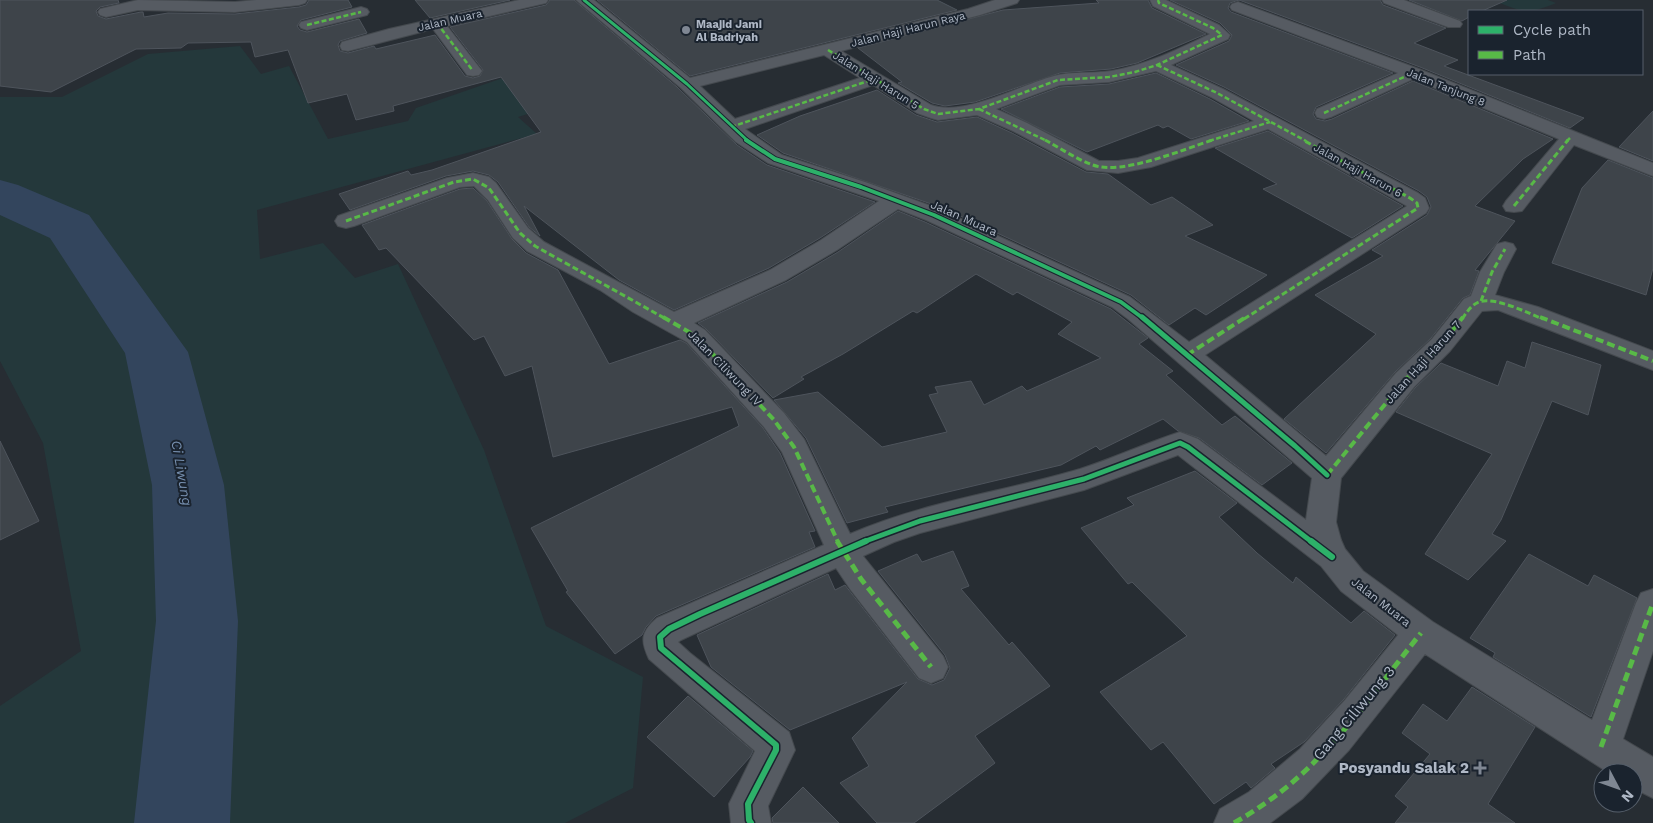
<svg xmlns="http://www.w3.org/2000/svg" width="1653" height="823" viewBox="0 0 1653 823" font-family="'Work Sans',sans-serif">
  <rect width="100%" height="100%" fill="#272d33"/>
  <!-- green -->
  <path fill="#24383b" d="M1492 0H1548L1556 3C1525 16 1522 11 1492 0Z
    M240 46 261 74 289 66 328 139 408 121 416 108 517 73 547 108 518 117 537 134 257 210 260 259 323 243 355 278 398 264 484 450 546 626 643 677 633 788 565 823H0V706L81 651 43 443 0 361V97H62L148 54Z"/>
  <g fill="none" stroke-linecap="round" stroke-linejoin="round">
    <!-- river -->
    <path fill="#33455d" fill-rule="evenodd" d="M0 180 18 185 89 215 188 352 224 485 238 621 230 823H134L156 621 152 485 125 353 50 238 0 215Z"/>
  </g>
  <!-- building -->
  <path fill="#3e444a" stroke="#4e545c" d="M0 0H118L119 3 100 7 96 11 98 16 106 19 141 12H143L144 17 168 13 235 14 299 7 306 5 309 0H348L352 7 301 20 297 26 300 30 307 32 359 19 367 33 340 41 338 45 340 51 348 53 374 46 376 49 435 35 465 76 473 78 480 76 483 70 450 27 546 5 550 0H574L677 87 737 145 767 165 875 202 820 238 769 268 674 310 619 280 524 206 540 236 529 227 498 182 489 175 473 171 446 176 350 210 339 194 408 171 411 175 432 170 541 132 501 77 393 106 394 111 356 120 347 94 308 103 288 50 255 57 251 42 188 43 181 48 136 49 51 92 0 86Z
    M415 0H510L430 18Z
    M597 0H937L957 10 690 76Z
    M1096 0H1148L1152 8 1206 34 1137 63 1111 69 1060 73 975 102 945 106 932 103 898 83 902 82 858 48 1003 10 1099 3Z
    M1170 0H1380L1383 5 1446 28 1414 43 1458 60 1444 66 1584 118 1570 128 1420 67 1239 0 1230 3 1228 8 1231 12 1393 73 1316 107 1313 114 1316 119 1325 121 1332 119 1413 81 1553 139 1523 159 1475 206 1515 221 1475 270 1479 271 1470 295 1463 298 1431 338 1395 372 1326 453 1284 419 1376 334 1315 295 1383 256 1372 250 1427 215 1431 207 1427 197 1419 191 1224 87 1176 65 1229 41 1232 35 1220 23Z
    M1409 0H1507L1482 11H1469V17L1462 21Z
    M1156 73 1210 99 1249 121 1191 139 1168 126 1163 128 1158 125 1087 152 1001 109 1060 87 1109 84Z
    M877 90 916 115 937 122 977 117 1012 133 1086 172 1108 174 1151 205 1172 197 1213 225 1185 236 1267 275 1206 315 1195 308 1169 325 1131 295 943 208 783 153 757 135 800 116Z
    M1653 111V161L1619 147Z
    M1268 131 1403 206 1352 238 1263 189 1277 184 1215 148Z
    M1608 160 1653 178V268L1646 295 1552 263 1582 188Z
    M473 188 487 201 512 239 526 253 558 270 609 364 680 340 686 343 763 428 780 453 815 531 809 532 815 547 656 616 646 627 642 635 615 654 566 592 568 591 531 528 739 426 732 407 553 457 532 366 505 376 484 336 474 340 386 248 379 250 362 225 460 189Z
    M898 211 925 222 1111 309 1148 338 1139 344 1173 371 1166 375 1222 425 1235 416 1292 463 1262 485 1199 438 1178 431 1163 419 1100 450 1096 446 1061 465 885 507 888 512 847 523 806 438 774 400 818 392 882 447 947 432 929 395 938 393 935 387 971 381 984 405 1022 386 1027 391 1101 358 1058 334 1072 322 1017 292 1013 295 976 274 917 313 913 311 843 354 801 377 804 379 773 398 706 329 698 323 787 282 838 252Z
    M1532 342 1601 365 1588 415 1552 401 1501 520 1492 534 1506 541 1468 580 1425 554 1492 454 1396 412 1415 388 1441 363 1498 386 1507 361 1525 368Z
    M0 441 39 521 0 540Z
    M1195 471 1237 503 1219 517 1257 553 1293 583 1296 577 1351 623 1364 611 1395 635 1344 699 1304 742 1271 764 1275 768 1251 788 1246 782 1214 804 1163 742 1151 750 1100 692 1187 636 1132 582 1128 584 1081 528 1134 505 1127 498Z
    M953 551 969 586 961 589 1009 645 1012 642 1050 686 975 736 995 763 914 823H877L840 783 869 766 852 738 907 682 790 730 711 667 697 635 828 574 835 590 845 585 918 679 932 685 944 680 950 668 945 655 878 571 917 554 922 562Z
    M1529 554 1588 586 1594 575 1637 598 1591 717 1493 657 1495 653 1470 638Z
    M1472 687 1535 727 1488 804 1515 823H1395L1408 807 1395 796 1430 754 1402 733 1423 704 1447 721Z
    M688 696 753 751 750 757 714 797 647 737Z
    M803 787 839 823H773L772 818Z"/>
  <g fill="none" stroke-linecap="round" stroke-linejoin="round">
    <defs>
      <path id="street" d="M138 0 235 2 256 0H307L305 3 299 5 235 12 138 10 106 17 100 15 98 12 100 9Z
        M519 0H548L546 3 447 26 482 71 479 75 473 76 467 75 433 29 348 51 342 50 340 46 342 42 389 29Z
        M576 0H594L690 78 968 9 995 0H1019L1017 3 980 15 841 51 931 105C965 117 1020 85 1054 76 1072 71 1093 74 1111 71 1147 65 1178 49 1210 34L1153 6 1150 0H1166L1219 25 1230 35 1228 39 1171 65 1223 89 1418 193 1425 198 1429 208 1426 213 1205 355 1326 456 1396 373 1432 339 1464 299 1471 296 1480 272 1497 244 1505 242 1513 244 1516 249 1504 272 1495 295 1538 307 1653 351V370L1498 310 1482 311 1450 351 1414 387 1341 478 1336 522 1341 540 1345 549 1363 571 1433 622 1592 720 1636 603 1641 593 1653 589V651L1623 739 1653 757V798L1633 788V773H1609L1425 654 1349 750 1302 799 1270 823H1214L1220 809 1249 792 1300 749 1345 700 1398 635 1341 591 1321 566 1178 455 1084 490 920 533 894 542 863 556 943 656 948 667 943 678 931 683 919 678 850 589 836 568 681 640 678 642 690 653 789 732 795 750 768 806 771 823H731L729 804 755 751 649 659C640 640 641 632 657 618L824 545 782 452 764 427 687 342 633 312 600 290 527 251 513 238 488 200 474 186 460 187 354 226 346 228 338 226 335 221 338 216 447 178 473 173 489 177 496 183 528 228 544 242 674 312 770 270 821 240 879 201 768 163 736 142 681 88ZM824 55 860 78 735 119 700 86ZM1156 71 1211 97 1254 121 1138 158 1118 161H1099L1027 123 996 109 1060 85 1109 82ZM873 85 917 113 931 118 938 120 977 115 1013 131 1087 170 1118 173 1151 167 1268 129 1407 206 1189 342 1130 297 942 210 868 183 782 155 745 129ZM898 209 926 220 1112 307 1128 319 1312 478 1306 520 1198 439 1180 432C1146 443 1114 458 1080 469 1003 492 923 502 850 534L804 439 784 413 705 330 694 323 786 280 837 250Z
        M1382 0H1404L1460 21 1462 24 1460 27H1448L1384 3Z
        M1238 2 1419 69 1653 163V176L1574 145 1522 211 1514 212 1506 211 1503 206 1506 201 1559 139 1413 79 1331 117 1324 119 1317 117 1315 113 1317 109 1398 73 1232 10 1230 7 1232 4Z
        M361 7 367 9 369 12 367 15 307 30 301 28 299 25 301 22Z"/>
    </defs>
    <!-- street casing -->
    <use href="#street" stroke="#44494e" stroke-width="2"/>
    <!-- street -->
    <use href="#street" fill="#565b62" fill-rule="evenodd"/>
    <!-- quiet-far3 -->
    <path stroke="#58b947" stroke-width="2.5" stroke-dasharray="5 2.5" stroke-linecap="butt" d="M437 23 473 71
      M307 25 361 12
      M828 50 924 109 938 114 979 109 1058 80 1109 77 1135 72 1157 65 1222 35 1213 28 1159 3 1158 0
      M1157 65 1217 93 1306 141
      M979 109 1047 141
      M1324 113 1413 73
      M731 127 874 79
      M1209 141 1270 122
      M1567 141 1570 138"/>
    <!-- quiet-far2 -->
    <path stroke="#58b947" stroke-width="3" stroke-dasharray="6 3" stroke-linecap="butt" d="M1045 140C1060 148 1076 159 1093 165 1121 176 1184 149 1213 140
      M1514 206 1568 140
      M346 221 454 182 473 179 489 188 520 233 535 246 666 319
      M1481 301 1492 272 1505 249
      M1244 319 1418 208 1417 203 1410 198 1303 140
      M1462 319C1467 312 1471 305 1479 302 1494 296 1528 313 1543 319"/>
    <!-- quiet-far1 -->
    <path stroke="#58b947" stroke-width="4" stroke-dasharray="8 4" stroke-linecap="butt" d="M663 317 696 336 774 420 794 447 838 542
      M1540 317 1653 361
      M1187 355 1246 317
      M1327 475 1405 380 1441 345 1463 317"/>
    <!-- quiet -->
    <path stroke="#58b947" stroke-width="5" stroke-dasharray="9 5" stroke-linecap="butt" d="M837 541 861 579 931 667
      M1601 747 1653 603
      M1234 823C1253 812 1271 800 1288 786 1340 743 1379 685 1421 633"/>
    <defs>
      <path id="cycleway-far3" d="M584 0 687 84 748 141"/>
      <path id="cycleway-far2" d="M746 140 775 159 861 187 934 215 1121 302 1144 319"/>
      <path id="cycleway-far1" d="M1142 317 1295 446 1327 475
        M863 542 920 521 1084 479 1180 443 1188 447 1312 542"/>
      <path id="cycleway" d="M1311 541 1332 557
        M751 823 749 820 748 804 776 750V745L661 648 660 637 669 629 700 614 866 541"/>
    </defs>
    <!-- cycleway-far3 casing -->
    <use href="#cycleway-far3" stroke="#1a232e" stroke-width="5"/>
    <!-- cycleway-far2 casing -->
    <use href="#cycleway-far2" stroke="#1a232e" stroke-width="6"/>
    <!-- cycleway-far1 casing -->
    <use href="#cycleway-far1" stroke="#1a232e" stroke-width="8"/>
    <!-- cycleway casing -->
    <use href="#cycleway" stroke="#1a232e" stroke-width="9"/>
    <!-- cycleway-far3 -->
    <use href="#cycleway-far3" stroke="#2db169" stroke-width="3"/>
    <!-- cycleway-far2 -->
    <use href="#cycleway-far2" stroke="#2db169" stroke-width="4"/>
    <!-- cycleway-far1 -->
    <use href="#cycleway-far1" stroke="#2db169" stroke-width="5"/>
    <!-- cycleway -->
    <use href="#cycleway" stroke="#2db169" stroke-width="6"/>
  </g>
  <!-- markers -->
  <g fill="#7f8793" stroke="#1a232e" stroke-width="2">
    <circle cx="686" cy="30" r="5"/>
    <path d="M1477.5 760.5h5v5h5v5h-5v5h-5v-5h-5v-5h5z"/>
  </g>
  <g text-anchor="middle" stroke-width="4" stroke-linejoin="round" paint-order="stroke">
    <!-- far-street labels -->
    <g font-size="11" fill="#afb8c6" stroke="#1a232e">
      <text transform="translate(450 20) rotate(-13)" y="4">Jalan Muara</text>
      <text transform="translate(908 29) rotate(-14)" y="4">Jalan Haji Harun Raya</text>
      <text transform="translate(876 80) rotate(32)" y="4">Jalan Haji Harun 5</text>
      <text transform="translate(1446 87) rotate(22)" y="4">Jalan Tanjung 8</text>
      <text transform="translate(1358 170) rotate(29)" y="4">Jalan Haji Harun 6</text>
    </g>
    <!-- far-poi labels -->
    <g font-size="11" font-weight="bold" fill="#afb8c6" stroke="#1a232e" text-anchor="start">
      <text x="696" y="28">Maajid Jami<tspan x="696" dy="13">Al Badriyah</tspan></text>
    </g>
    <!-- street labels -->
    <g font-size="12" fill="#afb8c6" stroke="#1a232e">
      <text transform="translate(964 218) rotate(24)" y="4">Jalan Muara</text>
      <text transform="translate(1423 362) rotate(-48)" y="4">Jalan Haji Harun 7</text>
      <text transform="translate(725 368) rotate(46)" y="4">Jalan Ciliwung IV</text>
      <text transform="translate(1381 602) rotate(38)" y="4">Jalan Muara</text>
    </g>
    <!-- water labels -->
    <g font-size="14" font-style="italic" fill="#768faf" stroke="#1a232e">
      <text transform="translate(182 473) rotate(80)" y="5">Ci Liwung</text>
    </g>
    <!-- near-street labels -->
    <g font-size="15" fill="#afb8c6" stroke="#1a232e">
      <text transform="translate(1354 713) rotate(-50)" y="5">Gang Ciliwung 3</text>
    </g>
    <!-- near-poi labels -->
    <g font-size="15" font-weight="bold" fill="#afb8c6" stroke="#1a232e" text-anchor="end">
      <text x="1469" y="773">Posyandu Salak 2</text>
    </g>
  </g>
  <!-- legend -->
  <rect x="1468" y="10" width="175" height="65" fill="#1a232e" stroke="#565f6b"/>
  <rect x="1478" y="26" width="25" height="8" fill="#2db169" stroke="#565f6b"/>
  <text x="1513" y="35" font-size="15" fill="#afb8c6">Cycle path</text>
  <rect x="1478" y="51" width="25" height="8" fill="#58b947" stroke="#565f6b"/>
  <text x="1513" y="60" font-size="15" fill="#afb8c6">Path</text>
  <!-- north arrow -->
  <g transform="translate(1618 788) rotate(131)"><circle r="24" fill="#1a232e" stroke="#565f6b"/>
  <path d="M0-4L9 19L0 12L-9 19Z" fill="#7f8793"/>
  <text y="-8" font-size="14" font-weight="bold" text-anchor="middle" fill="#afb8c6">N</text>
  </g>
</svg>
